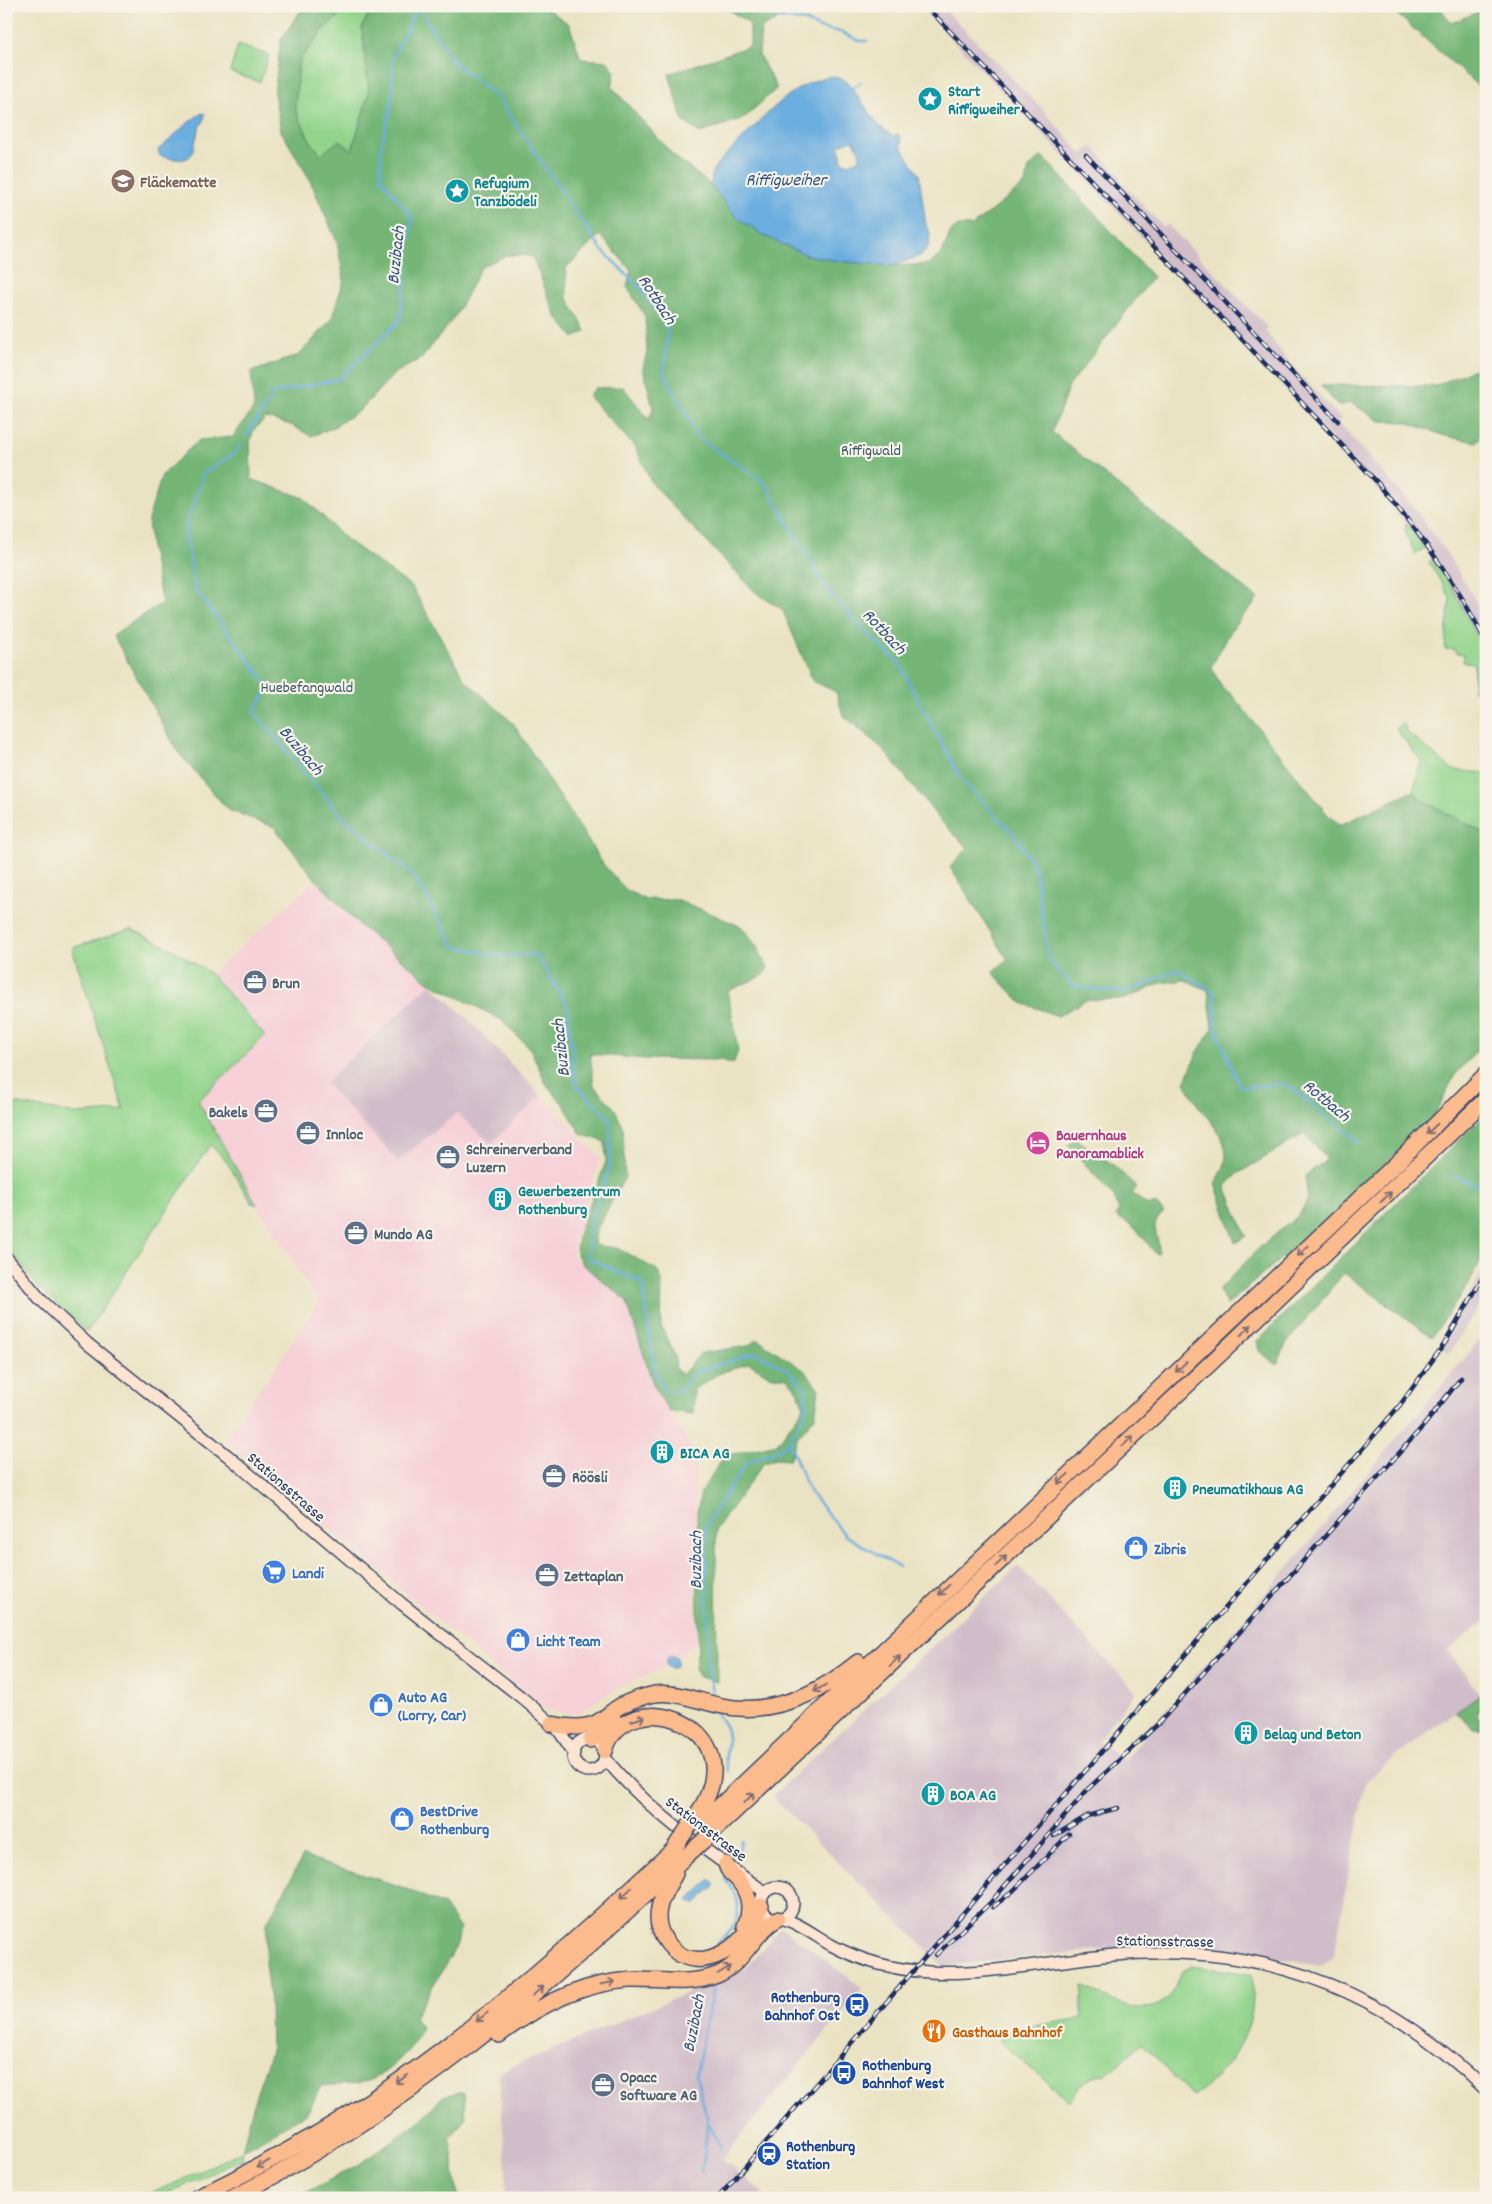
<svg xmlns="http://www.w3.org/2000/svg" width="1492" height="2204" viewBox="0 0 1492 2204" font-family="Dekko,sans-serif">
  <rect width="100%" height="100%" fill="#f7f3e8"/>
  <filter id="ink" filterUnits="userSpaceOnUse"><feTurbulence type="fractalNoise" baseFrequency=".02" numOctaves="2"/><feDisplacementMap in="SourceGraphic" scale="10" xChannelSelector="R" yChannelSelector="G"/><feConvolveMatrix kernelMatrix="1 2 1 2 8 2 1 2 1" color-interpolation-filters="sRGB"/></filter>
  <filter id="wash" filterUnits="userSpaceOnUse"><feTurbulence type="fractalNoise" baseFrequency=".0096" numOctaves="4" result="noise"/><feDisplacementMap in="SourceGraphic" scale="20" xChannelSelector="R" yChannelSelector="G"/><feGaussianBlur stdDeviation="1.12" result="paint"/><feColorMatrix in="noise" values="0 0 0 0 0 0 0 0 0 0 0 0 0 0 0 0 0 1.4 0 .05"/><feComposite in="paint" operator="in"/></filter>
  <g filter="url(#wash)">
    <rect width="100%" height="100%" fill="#eae3c3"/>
    <!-- built -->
    <path fill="#f6cfd7" d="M316 880 466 1017 600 1158 571 1255 626 1300 654 1387 695 1454 696 1643 663 1669 622 1685 576 1714 544 1709 225 1441 319 1302 257 1205 198 1101 265 1036 211 974Z"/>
    <!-- industrial -->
    <path fill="#d1bdc9" d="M920 6H942L1040 107 1082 154 1092 146 1121 177 1119 180 1164 227 1167 224 1268 328 1265 331 1294 368 1341 419 1338 422 1414 508 1446 552 1486 617V654L1452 587 1437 565 1406 523 1364 474 1263 364Z
      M430 984 466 1017 541 1096 491 1143 457 1113 398 1161 325 1083Z
      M1486 1263V1294L1449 1354 1439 1345 1465 1303Z
      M1481 1339 1486 1346V1621L1447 1650 1480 1694 1406 1748 1365 1782 1334 1957 1319 1966 1240 1951 1132 1946 943 1966 772 1796 1018 1566 1136 1692 1098 1740 1124 1761Z
      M781 1927 862 1988 722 2159 759 2189 765 2198H505L506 2172 499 2072 746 1968Z"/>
    <!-- green -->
    <path fill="#92d48b" stroke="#568274" d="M350 6H372L362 28 369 93 352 150 321 155 309 139 295 109 299 61 324 29Z
      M238 45 269 55 260 82 230 72Z
      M1406 523 1425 548 1415 554 1405 532Z
      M1433 560 1452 587 1486 654V694L1473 691 1474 663 1463 662 1464 654 1456 653 1455 650 1445 649 1450 597 1429 562Z
      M1403 723 1408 733 1453 770 1486 773V834L1422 800 1413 791 1421 761 1396 729Z
      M131 929 174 950 211 974 265 1036 198 1101 257 1205 252 1203 225 1159 210 1145 87 1332 37 1286 6 1243V1102L77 1114 124 1110 72 948Z
      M1193 1966 1250 1974C1254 1981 1253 1989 1253 1997 1252 2039 1226 2073 1193 2097L1142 2043 1105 2076 1100 2074C1084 2078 1078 2088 1069 2101L1001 2043 998 2032 1082 2018V1986C1111 1999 1149 2025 1173 1992 1177 1987 1179 1977 1182 1971Z
      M242 2151 243 2159 157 2198H138L180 2181Z"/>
    <!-- forest -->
    <path fill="#75b677" stroke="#48726a" d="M304 6H350L324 29 299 61 295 109 309 139 321 155 339 140 352 150 369 93 362 28 372 6H543L569 24 581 59 607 61 615 71 612 87 674 156 711 185 736 217 806 255 838 261 893 266 930 264 942 253 951 231 959 226H972L1025 184 1029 168 1042 156 1153 277 1069 386 1052 432 1258 599 1234 626 1211 667 1222 687 1232 695 1328 815 1340 825 1413 791 1422 800 1486 834V1041L1455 1075 1433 1118 1332 1215 1227 1305 1219 1290 1257 1250 1300 1214 1308 1199 1305 1176 1327 1159 1304 1134 1239 1173 1226 1186 1246 1236 1235 1243 1215 1183C1239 1150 1219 1133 1199 1107 1194 1099 1190 1091 1185 1083L1197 1053 1213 1028 1208 990 1185 980 1161 983 1125 999 1086 1000 1058 1016 1022 1003 992 972 1008 960 950 867 968 848 941 821 883 749 843 715 836 692 813 681 782 609 755 592 678 512 651 482 636 448 588 396 595 388 623 387 649 420 653 408 643 368 647 352 645 316 627 287 631 270 600 235 566 268 567 297 586 331 574 338 556 316 532 256 507 255 481 267 456 315 422 358 395 373 360 410 332 428 311 436 291 425 266 418 253 431 250 442 251 479 304 498 348 541 412 587 465 680 513 723 603 864 626 890 644 899 679 900 742 927 757 947 768 968 764 975 728 991 738 1051 733 1064 722 1060 646 1059 590 1054 594 1086 615 1109 623 1128 625 1177 596 1231 594 1245 617 1248 657 1270 662 1280 661 1326 676 1358 675 1367 682 1375 701 1353 748 1346 757 1339 805 1371 819 1389 815 1417 798 1436 789 1460 775 1459 763 1464 716 1529 717 1682 700 1677 695 1669 698 1647 697 1513 701 1492 724 1456 777 1444 804 1407 798 1392 787 1378 768 1375 749 1363 718 1374 694 1389 693 1414 669 1411 654 1387 626 1300 582 1264 576 1252 579 1232 606 1162 605 1142 581 1134 564 1105 546 1084 531 1050 500 1019 429 982 360 926 316 880 274 827 228 810 178 752 113 635 162 603 151 549 148 520 162 475 199 440 233 437 254 408 251 372 299 355 331 320 344 280 337 242 309 178 281 131 274 94 281 39Z
      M723 6H757L762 10 787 15 761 28 759 55 777 88 744 118 700 133 683 121 669 74 750 46V24Z
      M1388 6H1439L1451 23 1476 13 1479 6H1486V93Z
      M1486 364V425H1483L1482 435 1476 442 1445 436 1406 422 1380 421 1351 403 1338 406 1321 385 1435 386Z
      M1486 1113V1250L1467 1287 1432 1337 1344 1273 1287 1342 1277 1365 1259 1351 1257 1341Z
      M1076 1139 1112 1164 1137 1187 1132 1193 1148 1206 1155 1203 1164 1212C1145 1229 1163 1237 1158 1254L1155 1253C1144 1239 1135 1224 1118 1218L1116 1214 1119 1211 1114 1197 1068 1145Z
      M1480 1694 1486 1695V1708L1478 1710 1477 1717 1486 1722V1728H1473L1455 1712Z
      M303 1856 399 1886 444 1905 460 1929 457 1945 414 2018 422 2028C417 2045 391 2070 375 2078 360 2086 338 2084 321 2086L307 2113 242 2151 255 2098 271 2051 270 2002 265 1964 267 1923Z
      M460 2092 464 2093 466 2117 450 2138 458 2198H295L358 2165 422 2119 443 2096Z"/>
    <!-- water -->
    <path fill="#6baddf" stroke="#436e9e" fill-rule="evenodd" d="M833 76 847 81 879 126 893 136 898 134 901 138V146L919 174 926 226 930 232 929 246 922 255 893 266 838 261 806 255 763 235 736 217 711 185C712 181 711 177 712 173 715 163 730 152 737 144 765 117 792 82 833 76ZM853 140 859 150 860 159 849 164 842 161 839 145Z
      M202 113 205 114 203 123 200 125C190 157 197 165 160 156L158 150C174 137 185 123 202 113Z
      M666 1662a6 6 0 1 1 12 0a6 6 0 1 1-12 0Z
      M710 1880 715 1885 694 1905 689 1900Z"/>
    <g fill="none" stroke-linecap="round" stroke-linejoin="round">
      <!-- stream -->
      <path stroke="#6baddf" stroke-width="2.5" d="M417 6 456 65 495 94 601 249 641 289 668 330 664 373 700 439 765 483 825 587 860 626 898 662 961 779 1013 833 1034 864 1049 960 1072 986 1125 993 1178 970 1214 992 1216 1029 1240 1087 1287 1084 1359 1143
        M747 6 764 10 782 19 805 21 820 28 841 32 860 41H867
        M853 88 861 82
        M246 436 274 393 339 379 400 320 412 217 381 178V147L392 102 393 57 417 8
        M241 444 234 454 204 473 185 528 195 589 269 687 254 712 342 817 413 875 454 946 497 956 537 955 567 1005 576 1085 610 1119V1165L589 1227 588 1258 642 1283 655 1370 664 1391H680L693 1373 755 1353 787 1369 805 1388 806 1410 789 1442 779 1450 746 1463 706 1525 708 1670 713 1697
        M1454 1176 1486 1188
        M789 1442 809 1491 846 1536 899 1567
        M715 1710C718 1717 726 1724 727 1731 730 1746 722 1758 728 1771
        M738 1857 741 1840
        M715 1949C717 1942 723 1939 728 1934 743 1916 740 1897 726 1880V1876
        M713 1987 696 2075 708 2122 721 2148
        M702 2173 708 2123"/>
    </g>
  </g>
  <g filter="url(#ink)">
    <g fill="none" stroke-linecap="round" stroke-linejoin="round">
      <defs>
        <path id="secondary" d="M6 1257 40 1299 88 1344 228 1456 402 1604 521 1697 557 1728 574 1753
          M573 1755a16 16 0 1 1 32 0a16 16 0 1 1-32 0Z
          M605 1758C648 1811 709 1853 765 1892
          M761 1903a16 16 0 1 1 32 0a16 16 0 1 1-32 0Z
          M781 1918C797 1922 816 1936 831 1945 861 1961 895 1970 929 1972 986 1976 1056 1960 1114 1955 1260 1942 1383 1988 1486 2090"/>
        <path id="motorway" d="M552 1724C566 1727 581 1729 594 1724 604 1720 612 1710 622 1705 632 1700 645 1696 655 1694 676 1691 701 1702 722 1706 773 1716 820 1693 858 1662
          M591 1740 602 1733 614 1720
          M605 1751C625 1679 760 1725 696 1816
          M703 1822 1399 1161 1486 1074
          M704 1840 1232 1343 1486 1099
          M726 1864C728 1872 732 1874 738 1880 750 1894 752 1910 745 1926
          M675 1874C669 1885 661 1896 659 1908 656 1922 660 1934 668 1944 699 1982 752 1942 761 1906
          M499 2035C536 2007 582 1983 630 1980 658 1979 689 1986 717 1975 744 1964 753 1933 777 1919
          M196 2198C258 2168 319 2135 377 2096 483 2025 579 1937 673 1850
          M232 2198C403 2112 544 1991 683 1859"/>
      </defs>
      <!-- secondary casing -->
      <use href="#secondary" stroke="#3a4a6d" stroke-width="14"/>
      <!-- motorway casing -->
      <use href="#motorway" stroke="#3a4a6d" stroke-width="18"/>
      <!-- secondary -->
      <use href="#secondary" stroke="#fde4d1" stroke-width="11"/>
      <!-- motorway -->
      <use href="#motorway" stroke="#fbbb8d" stroke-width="15"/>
      <defs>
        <path id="rail" d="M926 6 1376 481C1420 534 1455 580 1486 642
          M1086 155 1338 421
          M1054 1836 1087 1816 1118 1808
          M993 1907 1013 1891 1069 1834
          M936 1955 991 1902 1088 1789 1158 1724 1425 1424 1461 1378
          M718 2198 1400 1405 1445 1343 1486 1272"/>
      </defs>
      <!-- rail casing -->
      <use href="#rail" stroke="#1b2f5e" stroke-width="4.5"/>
      <!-- rail -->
      <use href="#rail" stroke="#f7f3e8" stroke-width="2.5" stroke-dasharray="8" stroke-linecap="butt"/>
      <defs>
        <path id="motorway-bridge" d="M673 1850 696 1816
          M683 1859 704 1840"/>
      </defs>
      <!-- motorway-bridge casing -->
      <use href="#motorway-bridge" stroke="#3a4a6d" stroke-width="18" stroke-linecap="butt"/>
      <!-- motorway-bridge -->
      <use href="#motorway-bridge" stroke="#fbbb8d" stroke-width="15"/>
    </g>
    <!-- one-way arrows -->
    <defs><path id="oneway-shaft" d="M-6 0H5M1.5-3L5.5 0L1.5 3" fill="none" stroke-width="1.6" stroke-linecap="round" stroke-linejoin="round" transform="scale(1.25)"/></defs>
    <g stroke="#806e73">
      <use href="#oneway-shaft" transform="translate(1432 1129) rotate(136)"/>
      <use href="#oneway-shaft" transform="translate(1386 1197) rotate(-44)"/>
      <use href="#oneway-shaft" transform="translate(1303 1251) rotate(136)"/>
      <use href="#oneway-shaft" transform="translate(1246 1330) rotate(-44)"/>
      <use href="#oneway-shaft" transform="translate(1181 1367) rotate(137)"/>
      <use href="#oneway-shaft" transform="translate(1128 1441) rotate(-43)"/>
      <use href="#oneway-shaft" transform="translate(1063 1479) rotate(137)"/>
      <use href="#oneway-shaft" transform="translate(1001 1561) rotate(-43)"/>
      <use href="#oneway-shaft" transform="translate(944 1590) rotate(136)"/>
      <use href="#oneway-shaft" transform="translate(895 1661) rotate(-43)"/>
      <use href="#oneway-shaft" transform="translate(820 1688) rotate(151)"/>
      <use href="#oneway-shaft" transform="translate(638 1719) rotate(-18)"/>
      <use href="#oneway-shaft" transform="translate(749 1798) rotate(-43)"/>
      <use href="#oneway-shaft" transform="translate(626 1893) rotate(137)"/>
      <use href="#oneway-shaft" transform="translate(724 1970) rotate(-32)"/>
      <use href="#oneway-shaft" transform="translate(608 1983) rotate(-10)"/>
      <use href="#oneway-shaft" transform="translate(538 1991) rotate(-40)"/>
      <use href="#oneway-shaft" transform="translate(482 2017) rotate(141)"/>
      <use href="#oneway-shaft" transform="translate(402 2079) rotate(145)"/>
      <use href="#oneway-shaft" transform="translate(263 2164) rotate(151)"/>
    </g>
  </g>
  <!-- icons -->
  <defs>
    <symbol id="sight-disc" viewBox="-11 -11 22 22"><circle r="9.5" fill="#0f9aa8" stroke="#f7f3e8"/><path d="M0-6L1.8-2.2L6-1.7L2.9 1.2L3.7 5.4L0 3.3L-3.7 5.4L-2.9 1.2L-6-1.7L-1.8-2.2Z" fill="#fff"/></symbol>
    <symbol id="school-disc" viewBox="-11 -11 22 22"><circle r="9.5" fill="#8d6e63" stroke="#f7f3e8"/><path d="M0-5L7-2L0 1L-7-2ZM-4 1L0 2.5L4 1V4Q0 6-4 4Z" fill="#fff"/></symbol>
    <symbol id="office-disc" viewBox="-11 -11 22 22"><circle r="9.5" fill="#5c6f8a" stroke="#f7f3e8"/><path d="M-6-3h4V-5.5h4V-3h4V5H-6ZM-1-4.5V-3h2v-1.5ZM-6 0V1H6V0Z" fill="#fff"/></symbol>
    <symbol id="hotel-disc" viewBox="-11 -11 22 22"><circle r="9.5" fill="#d1479c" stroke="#f7f3e8"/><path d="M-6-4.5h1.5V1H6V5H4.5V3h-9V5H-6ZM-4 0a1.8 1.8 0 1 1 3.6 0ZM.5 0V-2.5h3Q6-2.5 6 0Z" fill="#fff"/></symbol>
    <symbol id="building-disc" viewBox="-11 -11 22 22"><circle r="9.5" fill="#0f9aa8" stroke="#f7f3e8"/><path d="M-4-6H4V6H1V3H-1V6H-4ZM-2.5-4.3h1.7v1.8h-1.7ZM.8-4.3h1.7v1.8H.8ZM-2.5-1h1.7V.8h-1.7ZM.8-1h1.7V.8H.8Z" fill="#fff"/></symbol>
    <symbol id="shop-disc" viewBox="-11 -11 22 22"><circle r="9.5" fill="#3f7fe0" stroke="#f7f3e8"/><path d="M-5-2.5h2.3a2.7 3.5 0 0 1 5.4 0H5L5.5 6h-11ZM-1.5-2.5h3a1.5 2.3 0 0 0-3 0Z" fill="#fff"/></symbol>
    <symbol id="supermarket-disc" viewBox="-11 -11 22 22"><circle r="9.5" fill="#3f7fe0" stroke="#f7f3e8"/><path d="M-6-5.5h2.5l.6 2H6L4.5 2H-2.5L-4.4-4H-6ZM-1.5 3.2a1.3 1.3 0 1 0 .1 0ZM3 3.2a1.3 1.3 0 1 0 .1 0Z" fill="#fff"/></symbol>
    <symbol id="bus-disc" viewBox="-11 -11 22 22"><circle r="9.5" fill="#1a4fb4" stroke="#f7f3e8"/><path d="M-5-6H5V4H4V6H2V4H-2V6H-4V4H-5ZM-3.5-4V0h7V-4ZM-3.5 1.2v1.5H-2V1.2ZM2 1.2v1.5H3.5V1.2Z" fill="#fff"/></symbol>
    <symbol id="restaurant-disc" viewBox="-11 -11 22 22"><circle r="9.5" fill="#e8710a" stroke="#f7f3e8"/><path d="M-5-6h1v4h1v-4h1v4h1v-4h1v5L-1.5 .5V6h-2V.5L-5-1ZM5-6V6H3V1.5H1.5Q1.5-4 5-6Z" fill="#fff"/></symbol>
    <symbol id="station-disc" viewBox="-11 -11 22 22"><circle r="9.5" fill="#1a4fb4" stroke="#f7f3e8"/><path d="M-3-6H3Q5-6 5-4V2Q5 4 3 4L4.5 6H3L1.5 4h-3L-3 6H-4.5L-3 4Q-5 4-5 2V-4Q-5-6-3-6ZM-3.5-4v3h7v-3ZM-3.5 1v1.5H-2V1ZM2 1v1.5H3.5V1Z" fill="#fff"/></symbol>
  </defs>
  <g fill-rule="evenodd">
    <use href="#sight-disc" x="916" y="85" width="28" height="28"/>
    <use href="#school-disc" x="109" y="167" width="28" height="28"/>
    <use href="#sight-disc" x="443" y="177" width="28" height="28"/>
    <use href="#office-disc" x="241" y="968" width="28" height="28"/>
    <use href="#office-disc" x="252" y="1097" width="28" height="28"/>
    <use href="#office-disc" x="294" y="1119" width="28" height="28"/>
    <use href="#hotel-disc" x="1024" y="1129" width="28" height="28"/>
    <use href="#office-disc" x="434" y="1143" width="28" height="28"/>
    <use href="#building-disc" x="486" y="1185" width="28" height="28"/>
    <use href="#office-disc" x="342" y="1219" width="28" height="28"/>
    <use href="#building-disc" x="648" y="1438" width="28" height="28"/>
    <use href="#office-disc" x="540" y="1462" width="28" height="28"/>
    <use href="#building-disc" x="1161" y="1474" width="28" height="28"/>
    <use href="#shop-disc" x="1122" y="1534" width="28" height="28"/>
    <use href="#supermarket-disc" x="260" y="1558" width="28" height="28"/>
    <use href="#office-disc" x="533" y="1561" width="28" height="28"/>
    <use href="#shop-disc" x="504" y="1626" width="28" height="28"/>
    <use href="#shop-disc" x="367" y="1691" width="28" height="28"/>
    <use href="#building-disc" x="1232" y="1719" width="28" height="28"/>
    <use href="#building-disc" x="919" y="1780" width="28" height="28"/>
    <use href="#shop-disc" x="388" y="1805" width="28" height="28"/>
    <use href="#bus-disc" x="843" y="1991" width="28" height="28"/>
    <use href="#restaurant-disc" x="920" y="2017" width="28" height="28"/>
    <use href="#bus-disc" x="830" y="2059" width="28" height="28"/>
    <use href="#office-disc" x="589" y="2071" width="28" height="28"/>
    <use href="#station-disc" x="755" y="2140" width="28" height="28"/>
  </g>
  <g text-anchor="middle" stroke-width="4.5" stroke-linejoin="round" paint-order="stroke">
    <!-- culture labels -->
    <g font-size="16" font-weight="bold" fill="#0d838f" stroke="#f7f3e8" text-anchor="start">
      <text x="948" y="96">Start<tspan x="948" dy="18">Riffigweiher</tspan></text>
      <text x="474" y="188">Refugium<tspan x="474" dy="18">Tanzbödeli</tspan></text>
      <text x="518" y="1196">Gewerbezentrum<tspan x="518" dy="18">Rothenburg</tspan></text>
      <text x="680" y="1458">BICA AG</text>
      <text x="1192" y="1494">Pneumatikhaus AG</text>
      <text x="1264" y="1739">Belag und Beton</text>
      <text x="950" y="1800">BOA AG</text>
    </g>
    <!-- education labels -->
    <g font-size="16" font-weight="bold" fill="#785e54" stroke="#f7f3e8" text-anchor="start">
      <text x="140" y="187">Fläckematte</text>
    </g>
    <!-- park labels -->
    <g font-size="16" fill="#395869" stroke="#f7f3e8">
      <text x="871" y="455">Riffigwald</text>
      <text x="307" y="692">Huebefangwald</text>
    </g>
    <!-- service labels -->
    <g font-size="16" font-weight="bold" fill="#4e5e75" stroke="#f7f3e8" text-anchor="start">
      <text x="272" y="988">Brun</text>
      <text x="248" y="1117" text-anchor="end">Bakels</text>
      <text x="326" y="1139">Innloc</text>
      <text x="466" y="1154">Schreinerverband<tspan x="466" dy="18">Luzern</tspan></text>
      <text x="374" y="1239">Mundo AG</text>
      <text x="572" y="1482">Röösli</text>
      <text x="564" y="1581">Zettaplan</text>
      <text x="620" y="2082">Opacc<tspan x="620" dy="18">Software AG</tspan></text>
    </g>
    <!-- hotel labels -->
    <g font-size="16" font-weight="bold" fill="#b23c85" stroke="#f7f3e8" text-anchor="start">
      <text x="1056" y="1140">Bauernhaus<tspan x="1056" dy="18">Panoramablick</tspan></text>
    </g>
    <!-- street labels -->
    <g font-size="16" fill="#1b2f5e" stroke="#f7f3e8">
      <text transform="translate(287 1486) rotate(41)" y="6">Stationsstrasse</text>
      <text transform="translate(707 1828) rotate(37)" y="6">Stationsstrasse</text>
      <text transform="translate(1165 1940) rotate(1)" y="6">Stationsstrasse</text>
    </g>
    <!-- shop labels -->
    <g font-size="16" font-weight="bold" fill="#366cbe" stroke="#f7f3e8" text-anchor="start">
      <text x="1154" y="1554">Zibris</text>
      <text x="292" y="1578">Landi</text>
      <text x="536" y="1646">Licht Team</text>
      <text x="398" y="1702">Auto AG<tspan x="398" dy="18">(Lorry, Car)</tspan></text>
      <text x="420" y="1816">BestDrive<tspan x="420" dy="18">Rothenburg</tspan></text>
    </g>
    <!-- transit labels -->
    <g font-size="16" font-weight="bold" fill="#164399" stroke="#f7f3e8" text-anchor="start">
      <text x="840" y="2002" text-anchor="end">Rothenburg<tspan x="840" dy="18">Bahnhof Ost</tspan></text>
      <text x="862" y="2070">Rothenburg<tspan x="862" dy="18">Bahnhof West</tspan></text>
      <text x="786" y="2151">Rothenburg<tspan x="786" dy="18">Station</tspan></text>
    </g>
    <!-- food labels -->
    <g font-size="16" font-weight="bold" fill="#c56008" stroke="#f7f3e8" text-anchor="start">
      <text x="952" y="2037">Gasthaus Bahnhof</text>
    </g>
    <!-- water labels -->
    <g font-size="18" font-style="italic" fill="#335585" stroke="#f7f3e8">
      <text x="786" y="185">Riffigweiher</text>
      <text transform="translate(395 255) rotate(-84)" y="6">Buzibach</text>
      <text transform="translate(658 299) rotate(57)" y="6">Rotbach</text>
      <text transform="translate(885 631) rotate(47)" y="6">Rotbach</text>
      <text transform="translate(302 750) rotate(50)" y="6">Buzibach</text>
      <text transform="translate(560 1048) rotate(-96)" y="6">Buzibach</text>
      <text transform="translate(1327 1100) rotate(40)" y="6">Rotbach</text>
      <text transform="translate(695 1560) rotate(-90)" y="6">Buzibach</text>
      <text transform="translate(693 2023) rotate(-79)" y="6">Buzibach</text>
    </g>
  </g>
  <!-- margin -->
  <rect width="1492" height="2204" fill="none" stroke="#f7f3e8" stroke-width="25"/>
</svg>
